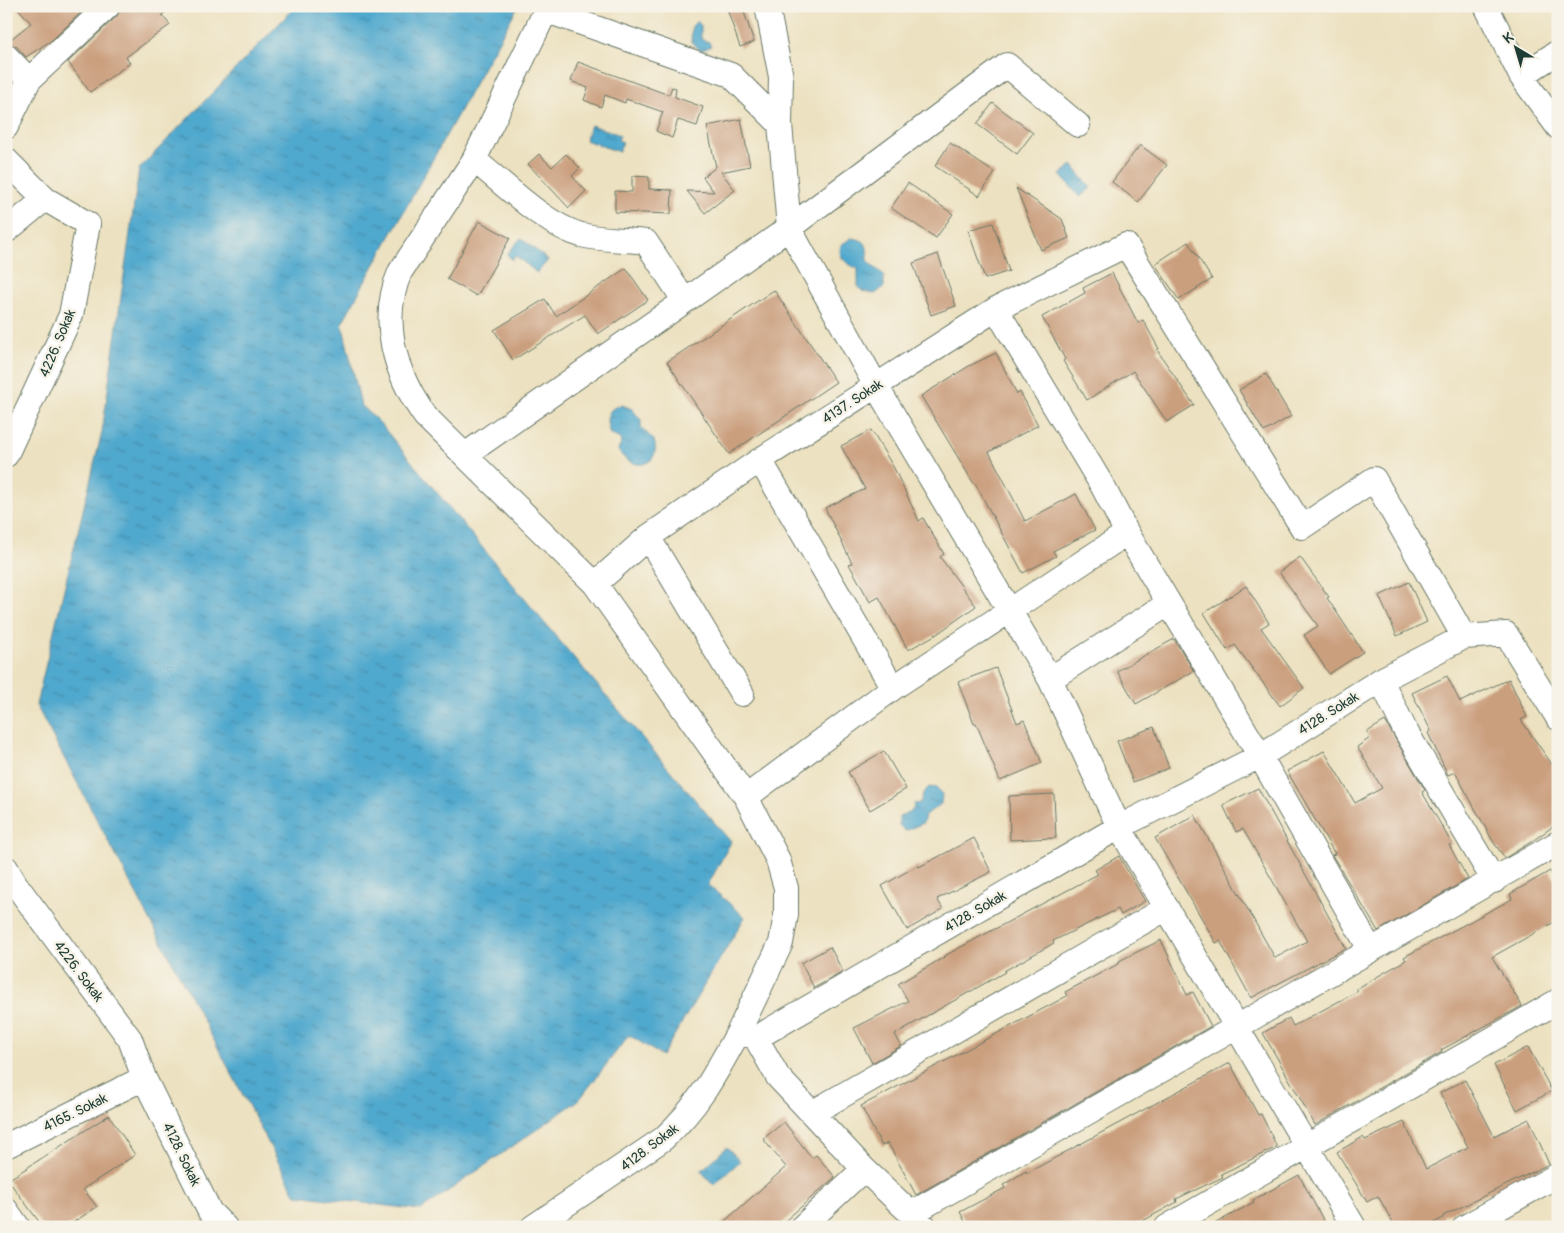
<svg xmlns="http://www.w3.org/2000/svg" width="1564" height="1233" viewBox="0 0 1564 1233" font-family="Pangolin,sans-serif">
  <defs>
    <pattern id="water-ripples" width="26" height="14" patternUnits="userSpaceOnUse" patternTransform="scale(1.25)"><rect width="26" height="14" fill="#50a8cd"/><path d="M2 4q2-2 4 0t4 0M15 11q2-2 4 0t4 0" fill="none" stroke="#428aa7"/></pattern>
  </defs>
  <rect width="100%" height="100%" fill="#f7f3e8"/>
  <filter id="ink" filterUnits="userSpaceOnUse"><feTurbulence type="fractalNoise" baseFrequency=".02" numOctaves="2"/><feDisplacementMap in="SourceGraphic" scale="10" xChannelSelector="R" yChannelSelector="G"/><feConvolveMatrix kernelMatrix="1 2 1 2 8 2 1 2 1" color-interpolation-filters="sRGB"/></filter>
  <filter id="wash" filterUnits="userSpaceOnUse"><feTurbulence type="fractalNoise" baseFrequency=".0096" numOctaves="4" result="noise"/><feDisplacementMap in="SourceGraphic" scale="20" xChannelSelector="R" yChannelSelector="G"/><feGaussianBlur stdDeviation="1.12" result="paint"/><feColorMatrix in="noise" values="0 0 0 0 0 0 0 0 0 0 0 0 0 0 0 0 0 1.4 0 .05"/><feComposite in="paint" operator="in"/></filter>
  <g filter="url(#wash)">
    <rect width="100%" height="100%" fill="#ece1c0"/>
    <!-- water -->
    <path fill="url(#water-ripples)" stroke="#387280" d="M296 6H518L342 323 361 405 378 421 547 626 731 842 708 885 745 917 662 1056 629 1035 579 1100 421 1210 296 1195 36 705 102 432 139 169Z
      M697 21 701 26V39L709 42 711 46 701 51 691 42 692 26Z
      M591 125 620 135 618 140 623 142 619 152 585 140Z
      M1072 165 1091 188 1080 197 1060 175Z
      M521 238 548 260 537 273 516 256 512 260 507 254Z
      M851 238C872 240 865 249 869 263L884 275V287L875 294 862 291 858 286V269C847 263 837 259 841 245Z
      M622 405 632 409 641 420V428L654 440C662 467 631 473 618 450L621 444 620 439 610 434C605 421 605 408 622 405Z
      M929 787 936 788 942 794 941 804 925 815 923 823 905 831 899 825V817L913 810 914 804 920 803 923 793Z
      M727 1147 740 1161 714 1185 701 1171Z"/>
    <g id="blocks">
      <!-- building -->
      <path fill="#ca9f7e" d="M16 6H88L52 40 26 57 16 46 6 43 31 23Z
        M121 6H172L162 15 170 25 126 57 130 63 90 92 68 62 117 16Z
        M726 6H742L754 42 740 47Z
        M578 62 669 95 672 87 676 88 675 97 703 107 697 126 678 120 672 138 656 131 663 112 626 99 625 103 605 95 601 107 584 100 588 88 571 81Z
        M993 103 1033 133 1017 154 977 124Z
        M741 119 750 166 721 172 735 190 705 213 687 191 714 192 703 177 716 167 707 126Z
        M950 143 995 173 979 196 935 166Z
        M1140 145 1167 165 1138 202 1112 182Z
        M539 154 552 167 566 154 580 168 572 176 586 191 569 208 528 164Z
        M632 176 649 177V189L672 190 671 214 615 212V191L632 192Z
        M908 183 953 214 936 238 891 208Z
        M1016 188 1062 219 1069 238 1041 250Z
        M479 221 510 238 477 296 447 279Z
        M993 223 1009 271 985 279 968 230Z
        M1188 242 1212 279 1179 300 1155 264Z
        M938 254 956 306 931 315 913 263Z
        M626 268 648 300 598 334 585 315 513 360 494 330 545 299 556 316Z
        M1112 273 1138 323 1143 320 1159 349 1157 350 1194 405 1167 422 1133 371 1087 400 1063 361 1065 359 1042 317 1085 293 1083 288Z
        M774 290 836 382 729 454 667 362Z
        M996 353 1017 394 1020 392 1038 425 989 452 1025 521 1076 494 1095 530 1053 551 1056 556 1023 573 975 483 974 484 921 396 969 366Z
        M1266 374 1291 416 1264 432 1239 390Z
        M871 430 894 468 919 521 923 518 944 554 940 557 976 606 937 634 908 650 879 597 870 602 849 564 852 563 825 508 865 489 841 446Z
        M1300 557 1329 597 1327 598 1363 652 1329 674 1304 635 1318 626 1279 572Z
        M1409 582 1427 622 1397 636 1379 596Z
        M1246 586 1269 623 1261 628 1304 688 1280 706 1235 645 1227 650 1204 613Z
        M1174 639 1194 671 1136 704 1117 671Z
        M996 668 1017 723 1024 720 1042 763 1000 781 976 723 974 724 958 682Z
        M1447 676 1460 702 1509 679 1527 717 1521 720 1558 773V823L1531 842 1505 858 1494 843 1455 772 1448 775 1428 733 1431 731 1412 693Z
        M1385 721 1425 790 1422 792 1452 844 1449 845 1468 879 1378 931 1332 855 1335 854 1287 771 1324 751 1355 803 1382 788 1357 747 1370 738 1367 732Z
        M1154 727 1169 768 1133 782 1117 741Z
        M884 751 906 789 870 810 848 772Z
        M1258 788 1346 948 1251 998 1220 941 1216 943 1155 838 1195 815 1275 958 1307 941 1243 829 1236 832 1223 805Z
        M1054 794 1056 838 1010 840 1009 796Z
        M974 838 991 872 937 899 943 909 907 930 882 886 918 865 919 867Z
        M1119 856 1145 901 1121 915 1118 909 1053 941 1054 943 1004 971 1005 972 895 1034 901 1046 872 1063 854 1028 908 1001 898 984 946 956V955L1098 874 1095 870Z
        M1550 871 1558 885V920L1492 957 1522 1006 1441 1050 1442 1052 1315 1125 1263 1033 1289 1018 1293 1026 1358 991 1356 989 1406 960 1404 957 1512 899 1510 894Z
        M1161 940 1187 995 1193 992 1211 1026 916 1195 888 1143 882 1146 861 1106 1067 996 1065 992 1120 963 1119 961Z
        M830 947 843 972 814 988 801 963Z
        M1528 1047 1552 1091 1517 1110 1494 1065Z
        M1230 1063 1258 1115 1261 1114 1277 1147 1221 1174 1223 1177 1176 1199 1177 1202 1132 1227H968L960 1212 1005 1188 1003 1185 1026 1171 1027 1173Z
        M1465 1080 1494 1136 1529 1119 1549 1164 1443 1216V1218L1427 1227H1395L1378 1196 1367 1202 1337 1152 1363 1137 1365 1140 1404 1122 1426 1169 1468 1147 1440 1093Z
        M109 1115 135 1155 83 1189 97 1207 66 1227H43L8 1180Z
        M784 1122 812 1158 816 1155 835 1177 778 1227H718L786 1167 763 1139Z
        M1299 1175 1327 1227H1209L1254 1202 1253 1200Z"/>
    </g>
  </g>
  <g filter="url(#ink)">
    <use href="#blocks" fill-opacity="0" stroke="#677665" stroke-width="1"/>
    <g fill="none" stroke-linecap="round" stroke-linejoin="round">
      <defs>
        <path id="minor" d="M548 6 474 160 400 272C379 321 395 374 425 416L595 584 746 797 778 860 786 888V915L781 943 739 1031
          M767 6 781 77 780 124 789 228 876 386 1050 679 1119 827 1354 1227
          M1486 6 1521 76 1558 127
          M547 11 731 75 780 124
          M6 56 29 80
          M1521 76 1558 52
          M6 127 29 80 108 6
          M6 160 45 199 88 224 71 315 6 455
          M474 160C505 184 543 224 581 235 601 240 625 239 646 242L684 300
          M6 231 45 199
          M996 309 1102 485 1127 533 1260 756 1370 949
          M465 455 789 228 1007 65 1078 125
          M760 460 893 688
          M648 537 742 694
          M595 584 648 537 760 460 996 309 1126 245 1302 527 1374 479 1464 637
          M1050 679 1168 604
          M1381 680 1404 728 1494 881
          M746 797 893 688 1127 533
          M6 868 16 885 130 1039 144 1078 210 1212 225 1227
          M756 1038 778 1077 864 1169 925 1227
          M812 1113 1167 908
          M6 1146 144 1078
          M6 1210 18 1227
          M912 1213 1558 843
          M533 1227 663 1139C699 1106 716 1073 739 1031L756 1038 1119 827 1260 756 1381 680 1464 637 1506 634 1558 718
          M802 1227 864 1169
          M1167 1227 1558 1001
          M1465 1227 1558 1175"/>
      </defs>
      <!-- minor casing -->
      <use href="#minor" stroke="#677665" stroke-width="26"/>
      <!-- minor -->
      <use href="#minor" stroke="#fff" stroke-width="24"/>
    </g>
  </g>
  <g text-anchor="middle" stroke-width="5" stroke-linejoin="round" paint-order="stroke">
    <!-- street labels -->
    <g font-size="14" fill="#1f3d34" stroke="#f7f3e8">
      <text transform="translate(57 343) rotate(-67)" y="5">4226. Sokak</text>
      <text transform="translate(852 401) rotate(-33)" y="5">4137. Sokak</text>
      <text transform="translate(1328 713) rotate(-32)" y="5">4128. Sokak</text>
      <text transform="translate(975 911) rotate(-30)" y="5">4128. Sokak</text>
      <text transform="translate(79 971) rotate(53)" y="5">4226. Sokak</text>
      <text transform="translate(75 1112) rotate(-26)" y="5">4165. Sokak</text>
      <text transform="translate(649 1147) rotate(-37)" y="5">4128. Sokak</text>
      <text transform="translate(182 1154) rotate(64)" y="5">4128. Sokak</text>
    </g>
  </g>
  <!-- margin -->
  <rect width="1564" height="1233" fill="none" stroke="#f7f3e8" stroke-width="25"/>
  <!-- north arrow -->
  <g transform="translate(1516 48) rotate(322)" stroke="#f7f3e8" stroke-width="4" paint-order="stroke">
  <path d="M0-4L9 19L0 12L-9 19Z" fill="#1f3d34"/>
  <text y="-8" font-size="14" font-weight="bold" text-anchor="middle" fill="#1f3d34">K</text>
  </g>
</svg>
